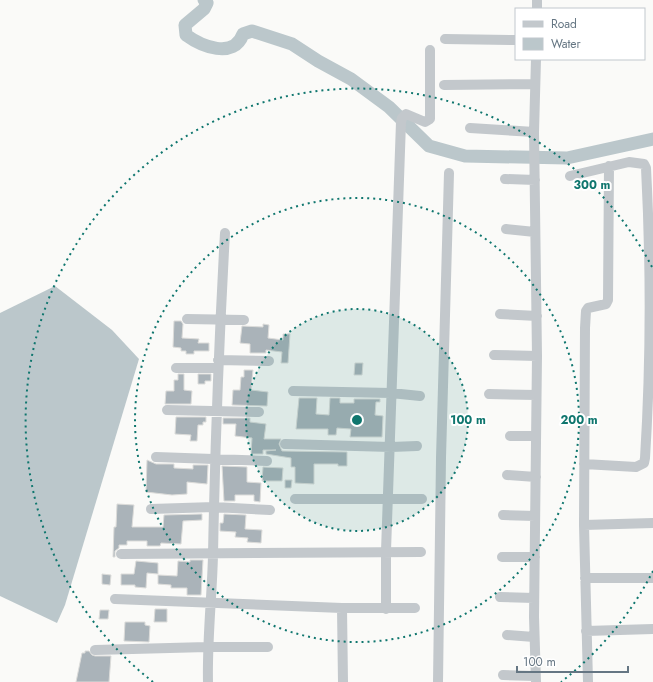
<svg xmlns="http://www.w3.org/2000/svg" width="653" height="682" viewBox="0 0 653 682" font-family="Jost,sans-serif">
  <rect width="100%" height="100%" fill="#fafaf8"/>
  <!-- water -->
  <path fill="#bbc7cb" d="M55 286 112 330 139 359 65 605 57 623 0 596V313Z"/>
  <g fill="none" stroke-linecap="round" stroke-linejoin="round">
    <!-- river -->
    <path stroke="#bbc7cb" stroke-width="13" d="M204 0 207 3 204 9 185 25 186 35C201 46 234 60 243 34L252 31 292 44 318 61 351 79 389 107 429 146 465 156 567 158 653 139"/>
  </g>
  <!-- building -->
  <path fill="#aab3b9" stroke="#dcdcda" d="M174 321H181L183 324 182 338 199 339 198 343H209V351H194V354H186V351H181V348L173 347Z
    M263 324 269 325 268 338 283 340V334H290L288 363H281L282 352 266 350V353H250V344L240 343 242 326 263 327Z
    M355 363H363L362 375H354Z
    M244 370H253L251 390 268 392 267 406 232 405 233 390H240L241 377H244Z
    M178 374H184V390L192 391 191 404H165L166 391H174V380H178Z
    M198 374H211V381H205V384H198Z
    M299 398H317L316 414 329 415 330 398H340V403H354V399H380V402H376L375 415 383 416 382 437H350L351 429 337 428 336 435H328V429H296Z
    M176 417H206V422H203V425H198L197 441H190L191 435 175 434Z
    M223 418H250V422L266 424 264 439H281L279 444 282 451 347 452V466H338V464H314V484L295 483V467H291V458L266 454V451L276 450H263V454H251L252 438 235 436 236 424H223Z
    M147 460 156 464H174V468L193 469V465H208L207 484 187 482V494L172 495 146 492Z
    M222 466 247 467V482L261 483 260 502 254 501V495H235V501H224Z
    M263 467 283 468 282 481H262Z
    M285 480H292L291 488H285Z
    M117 504 134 505 132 527H163L164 515 202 514V520L183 521 181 544 161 543 160 546H147V541H127V545H119V548L115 551V557H113L114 527H116Z
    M224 514 246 515 245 529 262 530 261 543 247 542 248 538 235 537 236 532 220 531V523H223Z
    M190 560H203L201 595H187V588H171V585L158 584V575L177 576 178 561 190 562Z
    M136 561 158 563V574L147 573 146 588 135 587V585H121V574H134Z
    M102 574 111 575 110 585 102 584Z
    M155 609H167V622H154Z
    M100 610H109L108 619H99Z
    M125 622H145V625L150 626 149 642 124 641Z
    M85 651H89L92 655 95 656H111L109 682H76L82 653H85Z"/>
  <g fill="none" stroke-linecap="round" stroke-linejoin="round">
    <!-- minor -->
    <path stroke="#c3c8cc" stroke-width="10" d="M537 9V0
      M445 39 516 40
      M444 85 535 84
      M470 128 534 132
      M570 176 629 162 644 164 646 168C651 264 651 362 645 458L644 463 636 467 584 464
      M505 179 535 180
      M506 229 535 232
      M500 314 537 316
      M187 319 244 320
      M494 355 537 356
      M218 360 269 361
      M176 368H218
      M293 391 391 393 420 396
      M489 394 536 395
      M167 410 259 412
      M510 436H535
      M285 444 391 447 417 446
      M156 457 267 461
      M507 475 536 477
      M295 499H422
      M151 509 214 507 270 510
      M503 515 535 516
      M584 525 653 523
      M121 554 421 552
      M502 557H535
      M585 578H653
      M500 597 534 598
      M115 599 342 608H415
      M342 608 343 682
      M386 609V551L401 122 402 118 406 114 425 122 430 119V50
      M586 631 653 629
      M507 635 534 637
      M95 650 207 647H268
      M503 675 535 676
      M208 682C207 639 212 597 213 555 215 447 219 340 225 233
      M438 682 441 458 449 173
      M536 682 534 617 537 356 534 132 536 59
      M588 682 584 525 585 328 586 311 588 308 606 304 608 300 609 166"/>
  </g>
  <!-- distance rings -->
  <circle cx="357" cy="420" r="111" fill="#0f766e" fill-opacity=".12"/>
  <g fill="none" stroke="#0f766e" stroke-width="2" stroke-dasharray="2 4">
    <circle cx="357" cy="420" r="111"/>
    <circle cx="357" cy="420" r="222"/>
    <path d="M653 571A332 332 0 0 1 561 682M153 682A332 332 0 1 1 653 269"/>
  </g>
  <circle cx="357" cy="420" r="6" fill="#0f766e" stroke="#fff" stroke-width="2"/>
  <g font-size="12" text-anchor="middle" font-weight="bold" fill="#0f766e" stroke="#fff" stroke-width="4" stroke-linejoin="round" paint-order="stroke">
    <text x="592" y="189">300 m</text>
    <text x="468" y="424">100 m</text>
    <text x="579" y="424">200 m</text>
  </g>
  <!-- legend -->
  <rect x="515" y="8" width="130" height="52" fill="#ffffff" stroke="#c1c8cd"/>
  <rect x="523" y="21" width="20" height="6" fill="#c3c8cc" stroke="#c1c8cd"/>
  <text x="551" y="28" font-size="12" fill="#657683">Road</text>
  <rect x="523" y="38" width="20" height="12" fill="#bbc7cb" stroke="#c1c8cd"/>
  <text x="551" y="48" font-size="12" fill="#657683">Water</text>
  <!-- scale -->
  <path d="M517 666v6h111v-6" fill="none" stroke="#657683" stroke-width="2"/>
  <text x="523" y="666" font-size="12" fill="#657683" stroke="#ffffff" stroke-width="3" paint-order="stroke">100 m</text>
</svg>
